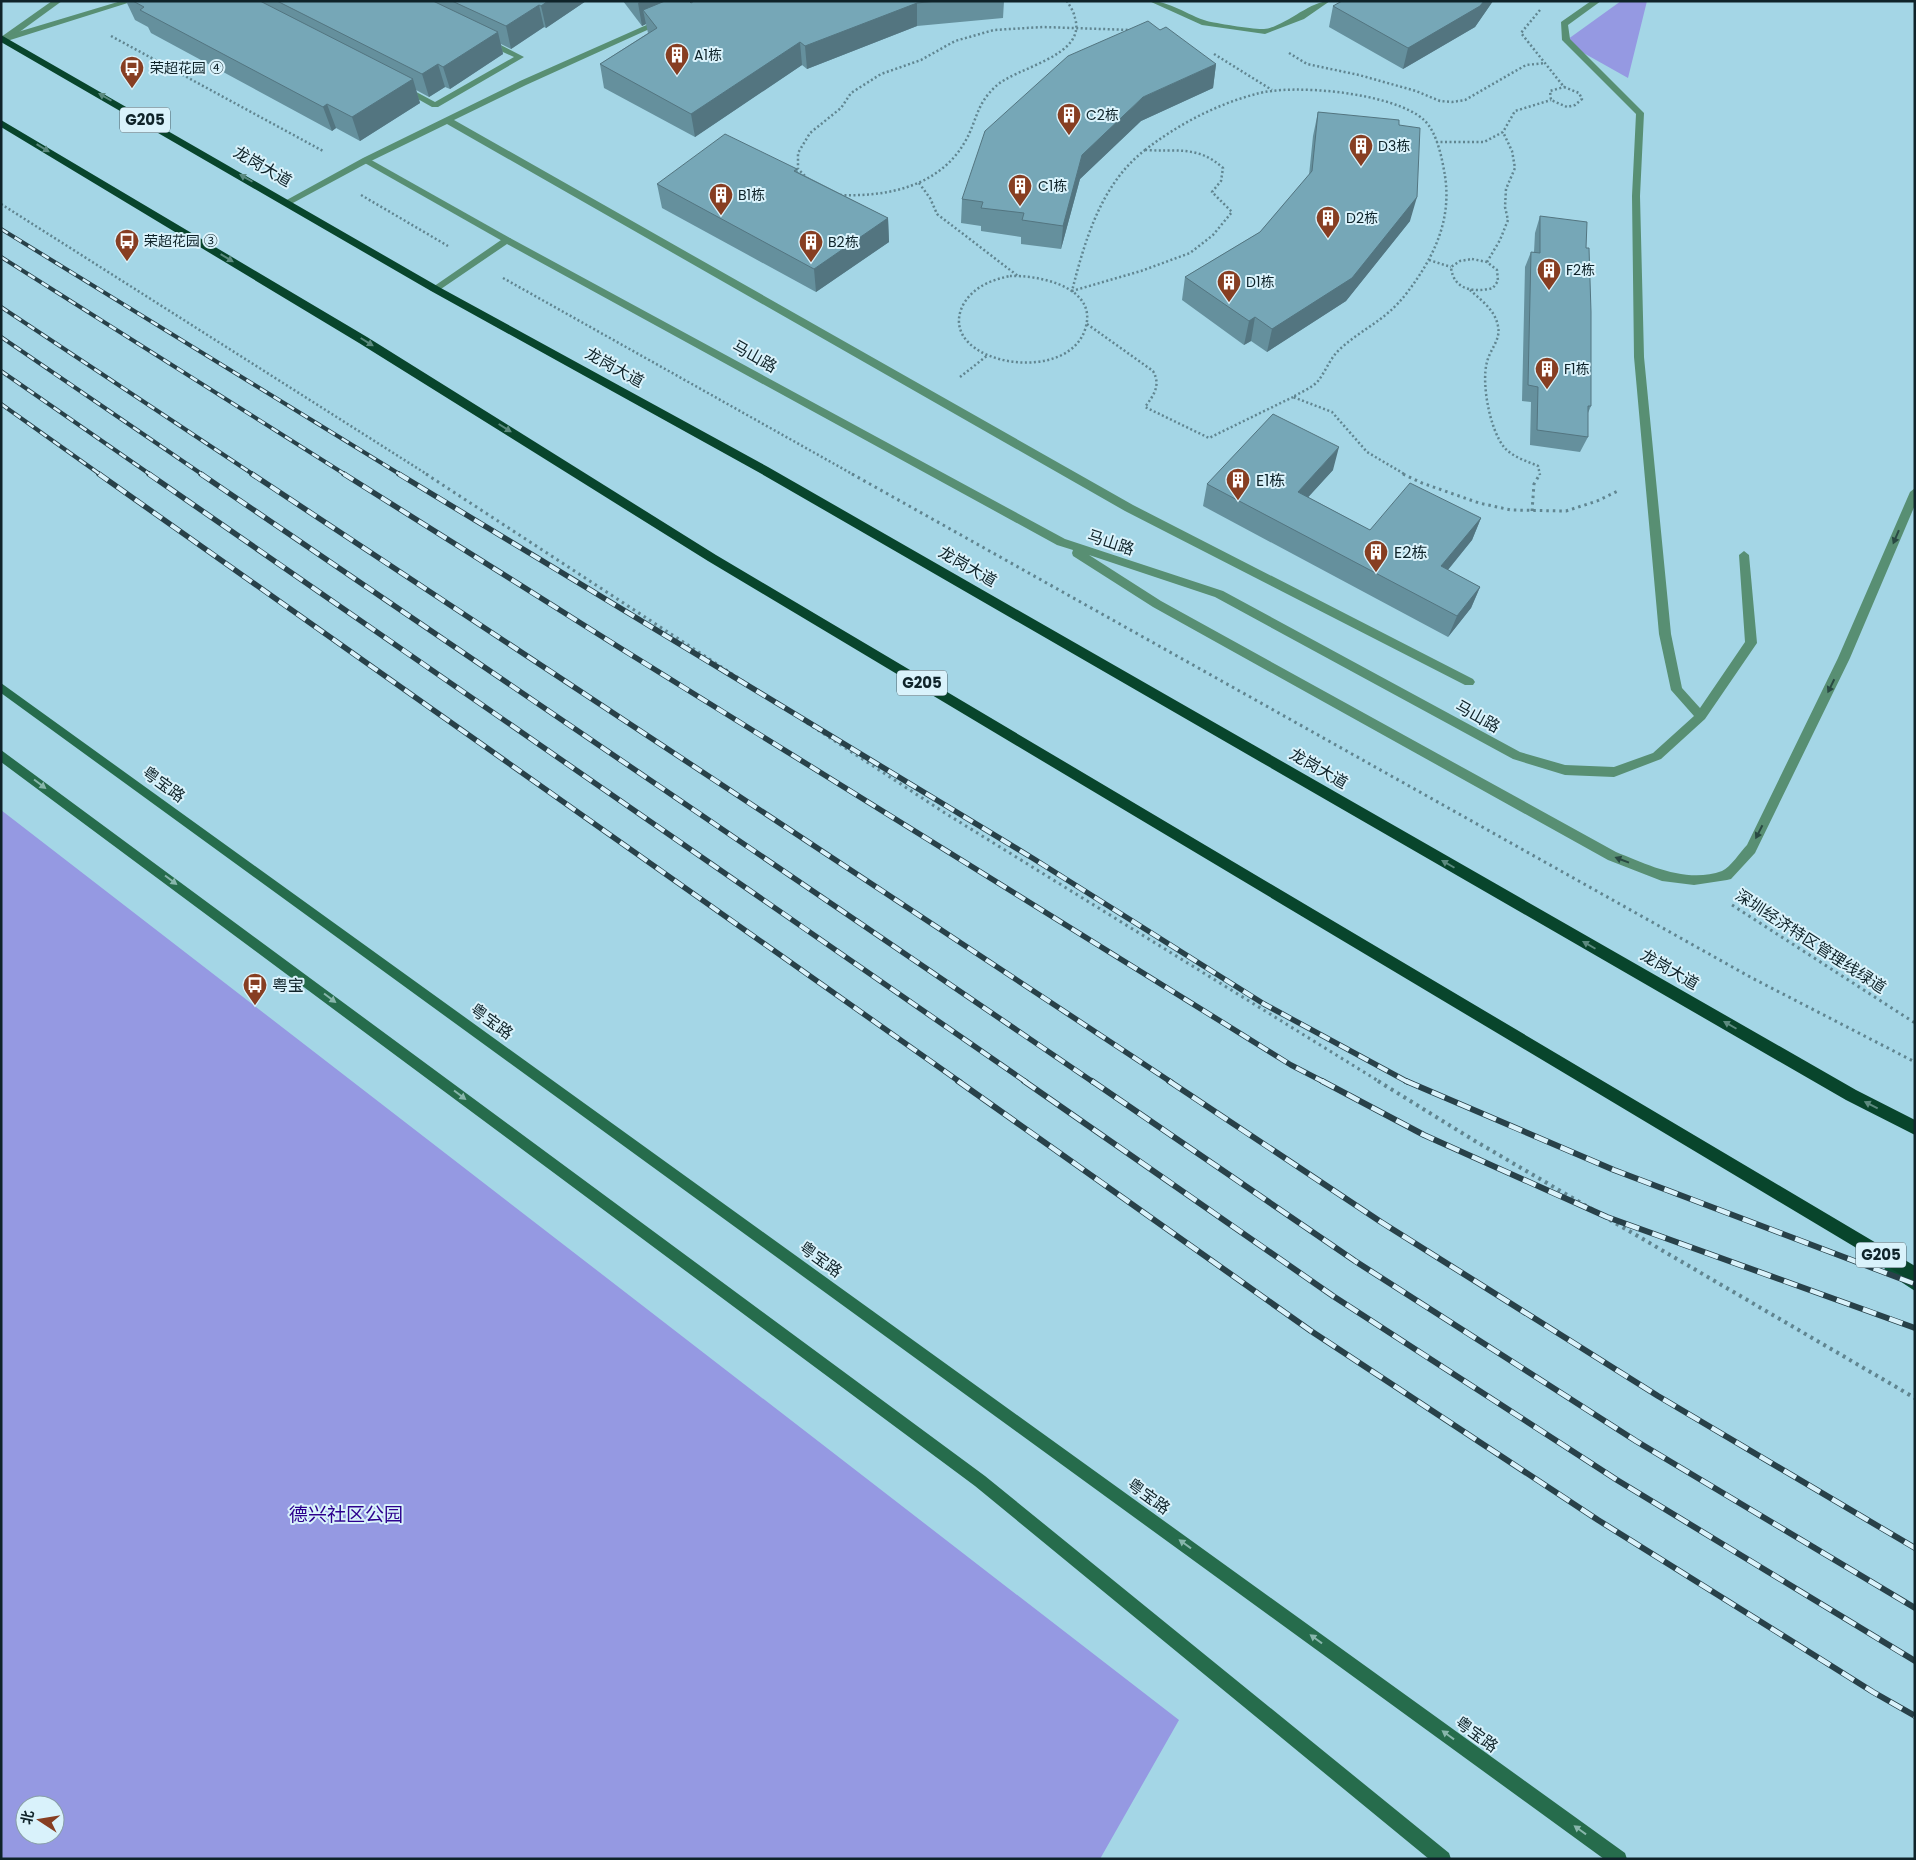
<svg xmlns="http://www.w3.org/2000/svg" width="1916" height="1860" viewBox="0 0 1916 1860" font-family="Poppins,'Noto Sans SC',sans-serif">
  <rect width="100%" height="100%" fill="#a4d6e6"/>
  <!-- green -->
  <path fill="#9599e2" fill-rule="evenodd" d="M1621 1H1647L1628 78 1564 42Z
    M1 810 1179 1720 1100 1859H1ZM25 1805H55V1835H25Z"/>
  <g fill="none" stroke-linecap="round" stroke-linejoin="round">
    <!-- path-far2 -->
    <path stroke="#608590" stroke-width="2.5" stroke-dasharray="2 2.5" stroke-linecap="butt" d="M1540 10 1521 33 1564 87
      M111 36 323 151
      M1289 53 1307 64 1359 75 1416 91 1440 101 1452 102 1465 100 1526 65 1545 63
      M1214 54 1272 90
      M1564 87 1579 93 1582 99 1575 105 1567 107 1551 100 1550 91Z
      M1436 142H1484L1503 132 1515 111 1551 100
      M1145 150C1176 152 1198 145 1223 168L1221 181 1212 192 1232 212 1213 235 1190 253 1141 271 1072 291C1085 240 1101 184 1145 150Z
      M1145 150C1177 125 1217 104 1256 94 1293 83 1395 93 1424 120 1437 132 1442 158 1445 176 1452 221 1433 259 1406 294 1385 321 1363 328 1340 349 1330 358 1326 371 1318 381 1312 388 1301 392 1293 397L1332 412 1367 452 1406 475
      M808 179 798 169V153L810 133 841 108 851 93 881 74 921 60 955 41 994 30 1043 27 1131 30
      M919 183 930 198 937 214 1018 276
      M361 195 448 246
      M840 195C888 197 941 186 966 140 977 120 976 105 995 87 1015 67 1087 57 1075 18 1074 12 1070 6 1067 1
      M1 204 428 475
      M1472 259 1487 262 1497 270 1498 281 1493 288C1474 293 1453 290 1451 267L1460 261Z
      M1429 260 1451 267
      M1487 262 1500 240 1508 220 1505 207 1506 189 1515 168 1512 151 1503 132
      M1010 276C1036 275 1091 285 1087 321 1078 390 933 365 963 305 973 287 991 280 1010 276Z
      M503 278 854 475
      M1470 290C1481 300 1495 310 1498 326 1501 340 1490 349 1487 362 1481 383 1490 430 1504 447 1512 457 1527 461 1538 466L1540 475
      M1087 324 1153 371C1161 385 1154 395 1145 407L1209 438 1293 397
      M960 377 988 355"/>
    <!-- path-far1 -->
    <path stroke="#608590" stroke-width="3" stroke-dasharray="2.5 4" stroke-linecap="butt" d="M426 474 945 813 1380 1082
      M852 474 1752 978 1915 1062
      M1403 474 1422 483 1479 503 1511 510 1566 511 1597 501 1620 490
      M1532 511 1534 484 1540 474
      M1732 905 1915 1023"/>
    <!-- path -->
    <path stroke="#608590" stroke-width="4" stroke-dasharray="3 4.5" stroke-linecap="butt" d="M1378 1081 1475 1141 1915 1398"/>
    <!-- service -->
    <path fill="#588f73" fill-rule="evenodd" d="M52 1H62L7 41H1V37Z"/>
    <!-- pedestrian -->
    <path fill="#588f73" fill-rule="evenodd" d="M366 157 510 238 512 240 510 242H504L363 162 362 160Z"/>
    <!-- minor -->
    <path fill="#588f73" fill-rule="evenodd" d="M121 1H134L7 41H1V37Z
      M1149 1C1170 1 1187 15 1207 21 1215 23 1256 30 1264 29 1285 27 1309 1 1330 1L1304 19 1265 34 1202 25Z
      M1591 1H1601L1568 25 1570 39 1644 113 1640 196 1644 357 1671 634 1682 688 1700 708 1745 642 1739 555 1744 551 1749 555 1757 643 1705 719 1661 759 1614 777 1565 775 1513 759 1215 597 1089 555 1161 601 1616 852C1648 865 1687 884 1722 871 1731 867 1740 852 1747 845L1838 658 1910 492 1915 488V505L1850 658 1755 853 1731 879 1727 880 1694 885 1662 881 1608 860 1153 607 1073 556 1072 553 1073 550 1057 545 507 244 438 291 435 292 430 289 504 238H510L1065 539 1223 591 1520 752 1565 765 1614 767 1653 753 1694 716 1671 690 1659 634 1634 357 1632 196 1636 114 1562 40 1561 22Z
      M660 19 667 21 526 85 454 120 1133 505 1473 679 1475 682 1473 685H1465L1125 511 447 124 369 162 291 204 288 205 283 202 363 158 520 81Z
      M483 39H489L524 57 438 107H432L400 89 407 87 435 102 514 57 483 43Z"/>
    <!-- secondary -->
    <path fill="#266c4c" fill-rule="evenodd" d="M1 683 1625 1853 1627 1859H1604L1 693Z
      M1 750 985 1476 1449 1853 1451 1859H1429L975 1486 1 762Z"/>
    <!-- primary -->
    <path fill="#0a5135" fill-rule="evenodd" d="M1891 1260 1915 1275V1291L1886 1272 1884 1267 1886 1262Z"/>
    <!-- trunk -->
    <path fill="#08452c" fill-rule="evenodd" d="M1 35 439 287 768 467 1856 1090 1915 1120V1135L1846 1100 760 473 431 291 1 42Z
      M1 120 367 337 716 555 1915 1266V1283L708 561 359 343 1 127Z"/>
    <defs>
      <path id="rail-far2" d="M1 229 401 475
        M1 257 346 475
        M1 307 254 475
        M1 337 203 475
        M1 371 151 475
        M1 404 101 475"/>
      <path id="rail-far1" d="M99 474 960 1082
        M149 474 1026 1082
        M201 474 1093 1082
        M252 474 1171 1082
        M344 474 617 646 1291 1065 1324 1082
        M399 474 1034 859 1264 1004 1408 1082"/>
      <path id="rail" d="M958 1081 1311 1331 1598 1520 1873 1692 1915 1716
        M1024 1081 1333 1296 1617 1480 1915 1661
        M1092 1081 1355 1261 1636 1441 1915 1608
        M1169 1081 1381 1222 1658 1396 1915 1548
        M1322 1081 1424 1135 1607 1217 1915 1328
        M1406 1081 1614 1170 1915 1284"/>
    </defs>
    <!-- rail-far2 casing -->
    <use href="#rail-far2" stroke="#284149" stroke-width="4"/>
    <!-- rail-far1 casing -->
    <use href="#rail-far1" stroke="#284149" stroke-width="5.5"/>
    <!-- rail casing -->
    <use href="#rail" stroke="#284149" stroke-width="6"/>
    <!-- rail-far2 -->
    <use href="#rail-far2" stroke="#d9f2fb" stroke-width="2.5" stroke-dasharray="8" stroke-linecap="butt"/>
    <!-- rail-far1 -->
    <use href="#rail-far1" stroke="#d9f2fb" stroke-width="4" stroke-dasharray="11" stroke-linecap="butt"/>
    <!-- rail -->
    <use href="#rail" stroke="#d9f2fb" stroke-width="4.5" stroke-dasharray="14" stroke-linecap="butt"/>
  </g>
  <!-- wall -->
  <path fill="#65909d" d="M126 1H586L546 28 544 27 511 49 501 44 503 54 450 89 445 87 429 97 416 90 420 103 360 141 336 128 332 131 151 33 148 27 135 20Z
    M623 1H689L691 3 694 1H1004L1003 18 917 26 807 69 802 65 695 137 604 88 600 64 648 33 646 24 642 26Z
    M1342 1H1493L1475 27 1403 69 1329 27 1333 6Z
    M1216 64 1213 88 1141 121 1080 179 1061 249 1021 244V237L981 231V226L961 223 962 199Z
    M1318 112 1399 125 1410 221 1346 301 1267 352 1251 341 1244 345 1182 300 1185 277 1260 232 1309 175 1313 136Z
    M797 169 798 172 888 218 889 242 816 292 662 208 657 184Z
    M1540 216 1586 248 1591 406 1588 413V437L1580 452 1530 445 1531 402 1522 401 1525 267 1531 252H1534L1535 233Z
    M1333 470 1308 497 1370 530 1481 518 1472 540 1448 570 1480 587 1471 608 1448 637 1203 506 1207 484Z"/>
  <!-- shaded-wall -->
  <path fill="#537580" d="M548 1H586L546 28 541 6Z
    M642 1H680L643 10 646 24 642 26 638 3Z
    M1484 1H1493L1475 27 1403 69 1408 48Z
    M917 3V26L807 69 805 46Z
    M539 5 544 27 511 49 506 26Z
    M498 32 503 54 450 89 443 67Z
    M800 42 802 65 695 137 691 114Z
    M438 64 445 87 429 97 422 74Z
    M1216 64 1213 88 1141 121 1080 179 1061 249 1063 226 1082 155 1143 97Z
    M413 79 420 103 360 141 352 117Z
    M327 104 336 128 332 131 323 107Z
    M1417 197 1410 221 1346 301 1267 352 1272 329Z
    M888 218 889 242 816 292 814 269Z
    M1255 317 1251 341 1244 345 1249 321Z
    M1339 447 1333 470 1292 515 1298 492Z
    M1481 518 1472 540 1433 588 1441 566Z
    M1480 587 1471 608 1448 637 1457 616Z"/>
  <!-- building -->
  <path fill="#76a7b7" stroke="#537580" d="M133 1H260L413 79 352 117 327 104 323 107 140 10 144 7Z
    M277 1H433L498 32 443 67 438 64 422 74Z
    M452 1H548L541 6 539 5 506 26Z
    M665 1H689L691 3 694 1H937L917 3 805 46 800 42 691 114 600 64 657 28 643 10Z
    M1342 1H1484L1480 6 1408 48 1333 6Z
    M1148 21 1160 30 1166 27 1216 64 1143 97 1082 155 1063 226 1022 220 1024 213 981 208 983 202 962 199 985 131 1068 56Z
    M1318 112 1399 120V125L1420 128 1417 197 1352 278 1272 329 1255 317 1249 321 1185 277 1260 232 1312 171Z
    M725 134 797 169 794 171 888 218 814 269 657 184Z
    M1540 216 1587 222 1586 248H1589L1591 312V406H1588V437L1537 430 1538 387 1528 385 1531 252 1540 253Z
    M1273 414 1339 447 1298 492 1370 530 1410 483 1481 518 1441 566 1480 587 1457 616 1207 484Z"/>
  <!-- one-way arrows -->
  <defs><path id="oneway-solid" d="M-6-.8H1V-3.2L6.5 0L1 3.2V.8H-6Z" transform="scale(1.25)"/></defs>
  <g fill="#5c8a7f">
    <use href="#oneway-solid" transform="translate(105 97) rotate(-150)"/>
    <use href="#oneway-solid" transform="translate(43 148) rotate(31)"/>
    <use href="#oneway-solid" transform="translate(246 178) rotate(-150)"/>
    <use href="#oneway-solid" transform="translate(227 258) rotate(31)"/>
    <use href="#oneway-solid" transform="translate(367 342) rotate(32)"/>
    <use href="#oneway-solid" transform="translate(505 428) rotate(32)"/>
    <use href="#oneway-solid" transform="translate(1448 864) rotate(-150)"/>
    <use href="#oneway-solid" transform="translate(1589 945) rotate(-150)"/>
    <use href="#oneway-solid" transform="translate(1730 1025) rotate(-150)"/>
    <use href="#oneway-solid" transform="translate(1871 1105) rotate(-153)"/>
  </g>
  <g fill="#294943">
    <use href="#oneway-solid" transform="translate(1896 537) rotate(113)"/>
    <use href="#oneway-solid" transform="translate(1831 686) rotate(116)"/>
    <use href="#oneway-solid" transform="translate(1759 832) rotate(117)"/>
    <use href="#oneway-solid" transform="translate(1622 860) rotate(-159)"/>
  </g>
  <g fill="#88b6ac">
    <use href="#oneway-solid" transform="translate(40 784) rotate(37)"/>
    <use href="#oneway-solid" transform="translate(171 880) rotate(37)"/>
    <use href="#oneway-solid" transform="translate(330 998) rotate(37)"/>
    <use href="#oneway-solid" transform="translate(460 1095) rotate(37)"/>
    <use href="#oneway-solid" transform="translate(1185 1544) rotate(-144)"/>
    <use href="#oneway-solid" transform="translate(1316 1639) rotate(-144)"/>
    <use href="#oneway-solid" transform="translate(1448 1735) rotate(-144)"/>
    <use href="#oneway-solid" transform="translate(1580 1830) rotate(-144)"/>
  </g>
  <!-- icons -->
  <defs>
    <symbol id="building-pin" viewBox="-11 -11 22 30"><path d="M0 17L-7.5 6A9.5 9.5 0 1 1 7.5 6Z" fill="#873e22" stroke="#d9f2fb"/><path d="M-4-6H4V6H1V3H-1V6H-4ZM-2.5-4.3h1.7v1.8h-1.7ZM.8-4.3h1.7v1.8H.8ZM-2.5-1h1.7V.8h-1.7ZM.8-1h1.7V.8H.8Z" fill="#fff"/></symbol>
    <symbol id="bus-pin" viewBox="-11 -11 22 30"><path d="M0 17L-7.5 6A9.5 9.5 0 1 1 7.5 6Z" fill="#873e22" stroke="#d9f2fb"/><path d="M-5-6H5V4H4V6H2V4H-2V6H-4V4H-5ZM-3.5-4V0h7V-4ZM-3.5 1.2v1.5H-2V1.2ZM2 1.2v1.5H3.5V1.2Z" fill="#fff"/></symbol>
  </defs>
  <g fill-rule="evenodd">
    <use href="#building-pin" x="663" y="41" width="28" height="38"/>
    <use href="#bus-pin" x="118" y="54" width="28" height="38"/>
    <use href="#building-pin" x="1055" y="101" width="28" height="38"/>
    <use href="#building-pin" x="1347" y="132" width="28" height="38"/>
    <use href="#building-pin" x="1006" y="172" width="28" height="38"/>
    <use href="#building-pin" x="707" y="181" width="28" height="38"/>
    <use href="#building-pin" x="1314" y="204" width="28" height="38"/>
    <use href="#bus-pin" x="113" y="227" width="28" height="38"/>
    <use href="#building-pin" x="797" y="228" width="28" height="38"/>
    <use href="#building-pin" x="1535" y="256" width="28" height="38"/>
    <use href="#building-pin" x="1215" y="268" width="28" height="38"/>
    <use href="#building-pin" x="1533" y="355" width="28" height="38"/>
    <use href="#building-pin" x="1224" y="466" width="28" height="38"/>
    <use href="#building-pin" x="1362" y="538" width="28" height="38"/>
    <use href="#bus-pin" x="241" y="971" width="28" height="38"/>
  </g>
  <g text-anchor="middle" stroke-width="4" stroke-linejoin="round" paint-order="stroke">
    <!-- far-poi labels -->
    <g font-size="14" fill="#0f2329" stroke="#d9f2fb" text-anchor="start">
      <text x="694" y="60">A1栋</text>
      <text x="150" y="73">荣超花园 ④</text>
      <text x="1086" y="120">C2栋</text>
      <text x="1378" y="151">D3栋</text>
      <text x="1038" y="191">C1栋</text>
      <text x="738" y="200">B1栋</text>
      <text x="1346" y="223">D2栋</text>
      <text x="144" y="246">荣超花园 ③</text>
      <text x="828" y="247">B2栋</text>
      <text x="1566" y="275">F2栋</text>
      <text x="1246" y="287">D1栋</text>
      <text x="1564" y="374">F1栋</text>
    </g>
    <!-- shield labels -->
    <g fill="#d9f2fb" stroke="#4c6168" stroke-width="1">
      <rect x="120" y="107.5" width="50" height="25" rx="4"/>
      <rect x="897" y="670.5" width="50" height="25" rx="4"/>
      <rect x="1856" y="1242.5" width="50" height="25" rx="4"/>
    </g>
    <g font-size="15" font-weight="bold" fill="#0f2329">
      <text x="145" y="125">G205</text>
      <text x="922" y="688">G205</text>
      <text x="1881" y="1260">G205</text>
    </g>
    <!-- street labels -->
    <g font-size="16" fill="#0f2329" stroke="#d9f2fb">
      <text transform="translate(263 166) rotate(30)" y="6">龙岗大道</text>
      <text transform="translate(755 356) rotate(29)" y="6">马山路</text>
      <text transform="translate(615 367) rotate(29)" y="6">龙岗大道</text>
      <text transform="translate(1111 542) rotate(18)" y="6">马山路</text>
      <text transform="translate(968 566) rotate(30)" y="6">龙岗大道</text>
      <text transform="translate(1478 716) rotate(29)" y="6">马山路</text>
      <text transform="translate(1319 768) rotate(30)" y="6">龙岗大道</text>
      <text transform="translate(164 784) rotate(36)" y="6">粤宝路</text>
      <text transform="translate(1811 941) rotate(33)" y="6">深圳经济特区管理线绿道</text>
      <text transform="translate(1670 969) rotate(30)" y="6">龙岗大道</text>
      <text transform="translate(492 1021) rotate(36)" y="6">粤宝路</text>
      <text transform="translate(821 1259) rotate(36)" y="6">粤宝路</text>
      <text transform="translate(1149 1496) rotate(36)" y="6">粤宝路</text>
      <text transform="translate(1477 1734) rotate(36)" y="6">粤宝路</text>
    </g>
    <!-- poi labels -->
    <g font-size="16" fill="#0f2329" stroke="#d9f2fb" text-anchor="start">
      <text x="1256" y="486">E1栋</text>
      <text x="1394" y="558">E2栋</text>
      <text x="272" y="991">粤宝</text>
    </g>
    <!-- near-park labels -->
    <g font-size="19" fill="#2c008d" stroke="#d9f2fb">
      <text x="346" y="1521">德兴社区公园</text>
    </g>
  </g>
  <!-- border -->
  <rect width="1916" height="1860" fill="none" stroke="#0f2329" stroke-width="5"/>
  <!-- north arrow -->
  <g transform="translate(40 1820) rotate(282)"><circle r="24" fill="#d9f2fb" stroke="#889fa7"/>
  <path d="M0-4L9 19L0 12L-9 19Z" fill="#873e22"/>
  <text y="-8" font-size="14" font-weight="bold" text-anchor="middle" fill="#0f2329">北</text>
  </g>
</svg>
